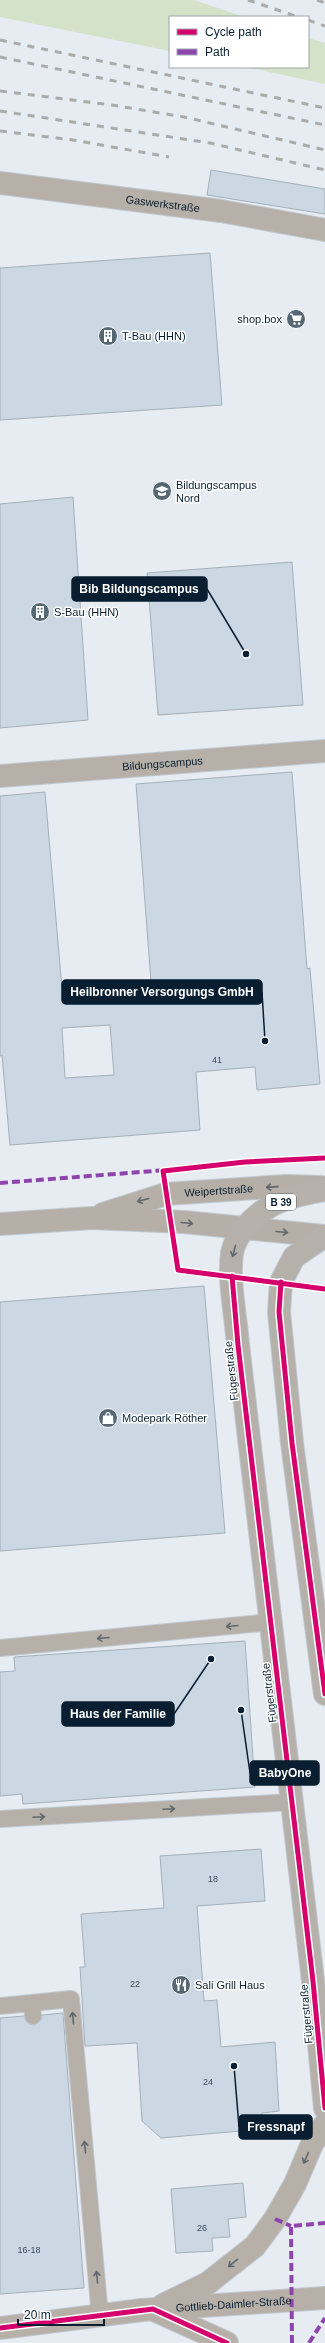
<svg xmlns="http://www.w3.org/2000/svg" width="325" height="2343" viewBox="0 0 325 2343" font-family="Helvetica,sans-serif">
  <rect width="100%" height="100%" fill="#e6ecf1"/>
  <!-- green -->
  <path fill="#d4e2c9" d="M0 0H194L245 17H170V51L0 17Z
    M308 38 325 43V84L246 67H308Z"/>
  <!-- building -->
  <path fill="#cbd8e4" stroke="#a3b0bb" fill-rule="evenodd" d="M211 170 325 189V214L207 195Z
    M210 253 222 405 0 420V268Z
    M73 497 88 720 0 728V504Z
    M292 562 303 705 158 715 147 573Z
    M292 772 307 969 310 968 320 1084 257 1090 255 1067 196 1072 200 1130 10 1145 2 1055 0 1056V796L45 792 62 989 151 982 136 784ZM110 1025 114 1075 65 1078 62 1028Z
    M204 1286 225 1533 0 1551V1302Z
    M245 1641 255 1787 23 1804 22 1794 0 1796V1672L15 1671 14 1657Z
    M261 1849 265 1901 197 1906 204 2001 217 2000 221 2047 275 2042 279 2111 262 2113 263 2129 161 2138 142 2121 137 2043 85 2046 80 1967H85L81 1914 164 1908 160 1856Z
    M63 2013 84 2288 0 2294V2018L24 2016 29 2024 34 2025 41 2020 42 2015Z
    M243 2183 246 2217 228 2219 230 2237 212 2238 213 2251 176 2253 171 2189Z"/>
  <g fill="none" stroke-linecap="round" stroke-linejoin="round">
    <defs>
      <path id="service" d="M0 1648 271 1622
        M0 1819 292 1802
        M0 2006 32 2003
        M33 2016 32 2003 71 1999 100 2316"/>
      <g id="minor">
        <path id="s1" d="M0 183 221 211 325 230"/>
        <path id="s2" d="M0 776 325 751"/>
      </g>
      <g id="tertiary">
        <path d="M163 2305 208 2283 255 2246 275 2219 295 2184 312 2144 325 2124"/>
        <path d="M156 2311 227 2343"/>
        <path id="s3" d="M0 2328 142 2310 325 2298"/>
      </g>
      <g id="secondary">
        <path id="s4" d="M103 1214 166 1194 286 1186 321 1187"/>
        <path d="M0 1224 92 1218 184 1222 325 1236"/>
      </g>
      <path id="primary" d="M325 1190C313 1192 301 1194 289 1198 265 1205 237 1228 232 1253 228 1280 236 1317 238 1345L313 1981 325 2108
        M325 1236 294 1257 281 1282 279 1312 292 1443 325 1694"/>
    </defs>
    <!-- service casing -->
    <use href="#service" stroke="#bfc7ce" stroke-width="18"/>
    <!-- minor casing -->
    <use href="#minor" stroke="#bfc7ce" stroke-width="24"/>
    <!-- tertiary casing -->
    <use href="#tertiary" stroke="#bfc7ce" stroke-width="24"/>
    <!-- secondary casing -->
    <use href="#secondary" stroke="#bfc7ce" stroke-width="24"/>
    <!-- primary casing -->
    <use href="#primary" stroke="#bfc7ce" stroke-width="24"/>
    <!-- service -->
    <use href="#service" stroke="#b6b0a9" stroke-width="16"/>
    <!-- minor -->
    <use href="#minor" stroke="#b6b0a9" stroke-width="22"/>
    <!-- tertiary -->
    <use href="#tertiary" stroke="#b6b0a9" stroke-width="22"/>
    <!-- secondary -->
    <use href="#secondary" stroke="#b5afa8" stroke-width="22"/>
    <!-- primary -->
    <use href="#primary" stroke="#b6b0ab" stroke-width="22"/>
    <!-- rail -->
    <path stroke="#aaabaa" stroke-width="3" stroke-dasharray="7 7" stroke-linecap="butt" d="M248 0 298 17
      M317 0 325 3
      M308 20 325 26
      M0 40 325 108
      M0 57 325 125
      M0 91 112 105 184 117 325 150
      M0 111 210 143 325 170
      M0 131 73 140 169 157"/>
    <!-- quiet -->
    <path stroke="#8e44ad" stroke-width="4" stroke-dasharray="8 4" stroke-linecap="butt" d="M0 1183 166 1170
      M275 2219 291 2226
      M292 2343 291 2226 325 2223
      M309 2343 325 2318"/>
    <defs>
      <path id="cycleway" d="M325 1158 245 1162 163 1171 178 1270 325 1289
        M232 1276 238 1345 313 1981 325 2108
        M281 1282 279 1312 292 1443 325 1694
        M0 2328 153 2309 227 2343"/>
    </defs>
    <!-- cycleway casing -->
    <use href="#cycleway" stroke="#fff" stroke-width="8"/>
    <!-- cycleway -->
    <use href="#cycleway" stroke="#d6006c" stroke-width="5"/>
  </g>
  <!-- one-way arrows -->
  <defs><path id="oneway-shaft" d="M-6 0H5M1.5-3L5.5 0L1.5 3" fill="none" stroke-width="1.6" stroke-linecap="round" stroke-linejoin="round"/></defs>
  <g stroke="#5f676c">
    <use href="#oneway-shaft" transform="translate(272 1187) rotate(176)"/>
    <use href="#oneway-shaft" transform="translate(143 1200) rotate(165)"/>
    <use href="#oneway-shaft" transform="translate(187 1223) rotate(5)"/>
    <use href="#oneway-shaft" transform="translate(282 1232) rotate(5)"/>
  </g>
  <use stroke="#60686e" href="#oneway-shaft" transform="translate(234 1251) rotate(105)"/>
  <g stroke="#60686d">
    <use href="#oneway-shaft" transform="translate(232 1626) rotate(175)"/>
    <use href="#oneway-shaft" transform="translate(103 1638) rotate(175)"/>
    <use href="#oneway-shaft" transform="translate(169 1809) rotate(-3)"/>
    <use href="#oneway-shaft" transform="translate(39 1817) rotate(-3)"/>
    <use href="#oneway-shaft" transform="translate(73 2018) rotate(-95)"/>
    <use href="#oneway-shaft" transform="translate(85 2147) rotate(-95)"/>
    <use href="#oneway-shaft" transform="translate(306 2158) rotate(114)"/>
    <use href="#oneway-shaft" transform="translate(233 2263) rotate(141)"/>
    <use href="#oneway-shaft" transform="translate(97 2277) rotate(-95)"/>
  </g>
  <!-- icons -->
  <defs>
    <symbol id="supermarket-disc" viewBox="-11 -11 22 22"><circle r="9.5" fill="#566774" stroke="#fff"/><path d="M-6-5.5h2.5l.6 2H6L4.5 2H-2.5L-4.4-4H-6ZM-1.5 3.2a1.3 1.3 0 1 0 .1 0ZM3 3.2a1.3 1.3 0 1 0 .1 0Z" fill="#fff"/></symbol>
    <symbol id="building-disc" viewBox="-11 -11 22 22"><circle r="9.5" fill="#566774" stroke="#fff"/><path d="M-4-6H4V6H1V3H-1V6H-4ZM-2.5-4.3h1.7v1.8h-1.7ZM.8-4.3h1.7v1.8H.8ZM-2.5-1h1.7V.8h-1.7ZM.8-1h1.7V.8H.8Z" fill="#fff"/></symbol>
    <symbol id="university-disc" viewBox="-11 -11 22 22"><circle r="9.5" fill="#566774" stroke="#fff"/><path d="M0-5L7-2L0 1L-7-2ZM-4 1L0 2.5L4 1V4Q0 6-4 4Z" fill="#fff"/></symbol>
    <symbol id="shop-disc" viewBox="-11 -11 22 22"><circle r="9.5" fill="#566774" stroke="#fff"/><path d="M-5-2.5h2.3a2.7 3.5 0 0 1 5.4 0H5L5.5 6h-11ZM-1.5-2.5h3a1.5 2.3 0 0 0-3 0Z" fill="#fff"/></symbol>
    <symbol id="restaurant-disc" viewBox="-11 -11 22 22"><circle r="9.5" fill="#566774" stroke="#fff"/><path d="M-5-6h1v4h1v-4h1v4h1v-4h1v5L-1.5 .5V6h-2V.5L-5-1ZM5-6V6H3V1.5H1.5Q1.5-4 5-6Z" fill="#fff"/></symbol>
  </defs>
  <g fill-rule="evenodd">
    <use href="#supermarket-disc" x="285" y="308" width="22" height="22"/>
    <use href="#building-disc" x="97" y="325" width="22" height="22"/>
    <use href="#university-disc" x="151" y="480" width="22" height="22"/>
    <use href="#building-disc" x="29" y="601" width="22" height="22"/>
    <use href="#shop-disc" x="97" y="1407" width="22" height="22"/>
    <use href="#restaurant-disc" x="170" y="1974" width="22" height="22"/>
  </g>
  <g text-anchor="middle" stroke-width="3" stroke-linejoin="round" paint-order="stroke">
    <!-- number labels -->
    <g font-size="9" fill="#3a4d5e">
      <text x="217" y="1063">41</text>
      <text x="213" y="1882">18</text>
      <text x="135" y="1987">22</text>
      <text x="208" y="2085">24</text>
      <text x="202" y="2231">26</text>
      <text x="29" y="2253">16-18</text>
    </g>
    <!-- shield labels -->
    <rect fill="#fff" stroke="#53626f" stroke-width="1" x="266" y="1194" width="30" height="16" rx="3"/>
    <g font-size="10" font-weight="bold" fill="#091f31">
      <text x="281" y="1206">B 39</text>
    </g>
    <!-- street labels -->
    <g font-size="11" fill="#091f31" stroke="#fff">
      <text dy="4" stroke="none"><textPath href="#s1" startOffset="164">Gaswerkstraße</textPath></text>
      <text dy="4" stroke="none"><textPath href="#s2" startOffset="163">Bildungscampus</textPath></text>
      <text dy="4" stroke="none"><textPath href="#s4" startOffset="119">Weipertstraße</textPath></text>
      <text transform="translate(231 1371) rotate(-96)" y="4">Fügerstraße</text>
      <text transform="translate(269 1693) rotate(-97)" y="4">Fügerstraße</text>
      <text transform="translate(306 2014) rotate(-95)" y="4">Fügerstraße</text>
      <text dy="4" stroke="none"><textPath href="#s3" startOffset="235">Gottlieb-Daimler-Straße</textPath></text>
    </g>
    <!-- poi labels -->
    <g font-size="11" fill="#091f31" stroke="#fff" text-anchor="start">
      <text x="282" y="323" text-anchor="end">shop.box</text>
      <text x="122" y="340">T-Bau (HHN)</text>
      <text x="176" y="489">Bildungscampus<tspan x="176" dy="13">Nord</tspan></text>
      <text x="54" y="616">S-Bau (HHN)</text>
      <text x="122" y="1422">Modepark Röther</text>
      <text x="195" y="1989">Sali Grill Haus</text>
    </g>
  </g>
  <!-- callouts -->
  <path fill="none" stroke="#091f31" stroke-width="1.5" d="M246 654L207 589M265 1041L262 992M211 1659L174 1714M241 1710L250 1773M234 2066L239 2127"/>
  <g fill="#091f31" stroke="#fff" stroke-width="1.5">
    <circle cx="246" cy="654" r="4"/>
    <circle cx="265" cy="1041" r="4"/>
    <circle cx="211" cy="1659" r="4"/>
    <circle cx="241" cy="1710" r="4"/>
    <circle cx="234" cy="2066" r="4"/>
  </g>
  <g fill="#091f31" stroke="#091f31" stroke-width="1.5">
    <rect x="72" y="577" width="135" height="24" rx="4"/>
    <rect x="62" y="980" width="200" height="24" rx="4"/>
    <rect x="62" y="1702" width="112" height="24" rx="4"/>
    <rect x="250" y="1761" width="69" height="24" rx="4"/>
    <rect x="239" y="2115" width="73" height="24" rx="4"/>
  </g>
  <g font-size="12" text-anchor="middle" font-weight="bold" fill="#fff">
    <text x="139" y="593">Bib Bildungscampus</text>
    <text x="162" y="996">Heilbronner Versorgungs GmbH</text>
    <text x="118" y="1718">Haus der Familie</text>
    <text x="285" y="1777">BabyOne</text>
    <text x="276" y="2131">Fressnapf</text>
  </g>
  <!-- legend -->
  <rect x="169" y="16" width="140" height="52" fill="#ffffff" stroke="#9da5ad"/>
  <rect x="177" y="29" width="20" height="6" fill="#d6006c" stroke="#9da5ad"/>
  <text x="205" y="36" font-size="12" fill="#091f31">Cycle path</text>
  <rect x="177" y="49" width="20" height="6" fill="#8e44ad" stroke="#9da5ad"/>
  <text x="205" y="56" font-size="12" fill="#091f31">Path</text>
  <!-- scale -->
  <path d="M18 2319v6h86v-6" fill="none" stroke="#091f31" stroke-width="2"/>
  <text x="24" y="2319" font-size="12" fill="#091f31" stroke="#ffffff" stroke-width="3" paint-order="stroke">20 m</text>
</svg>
